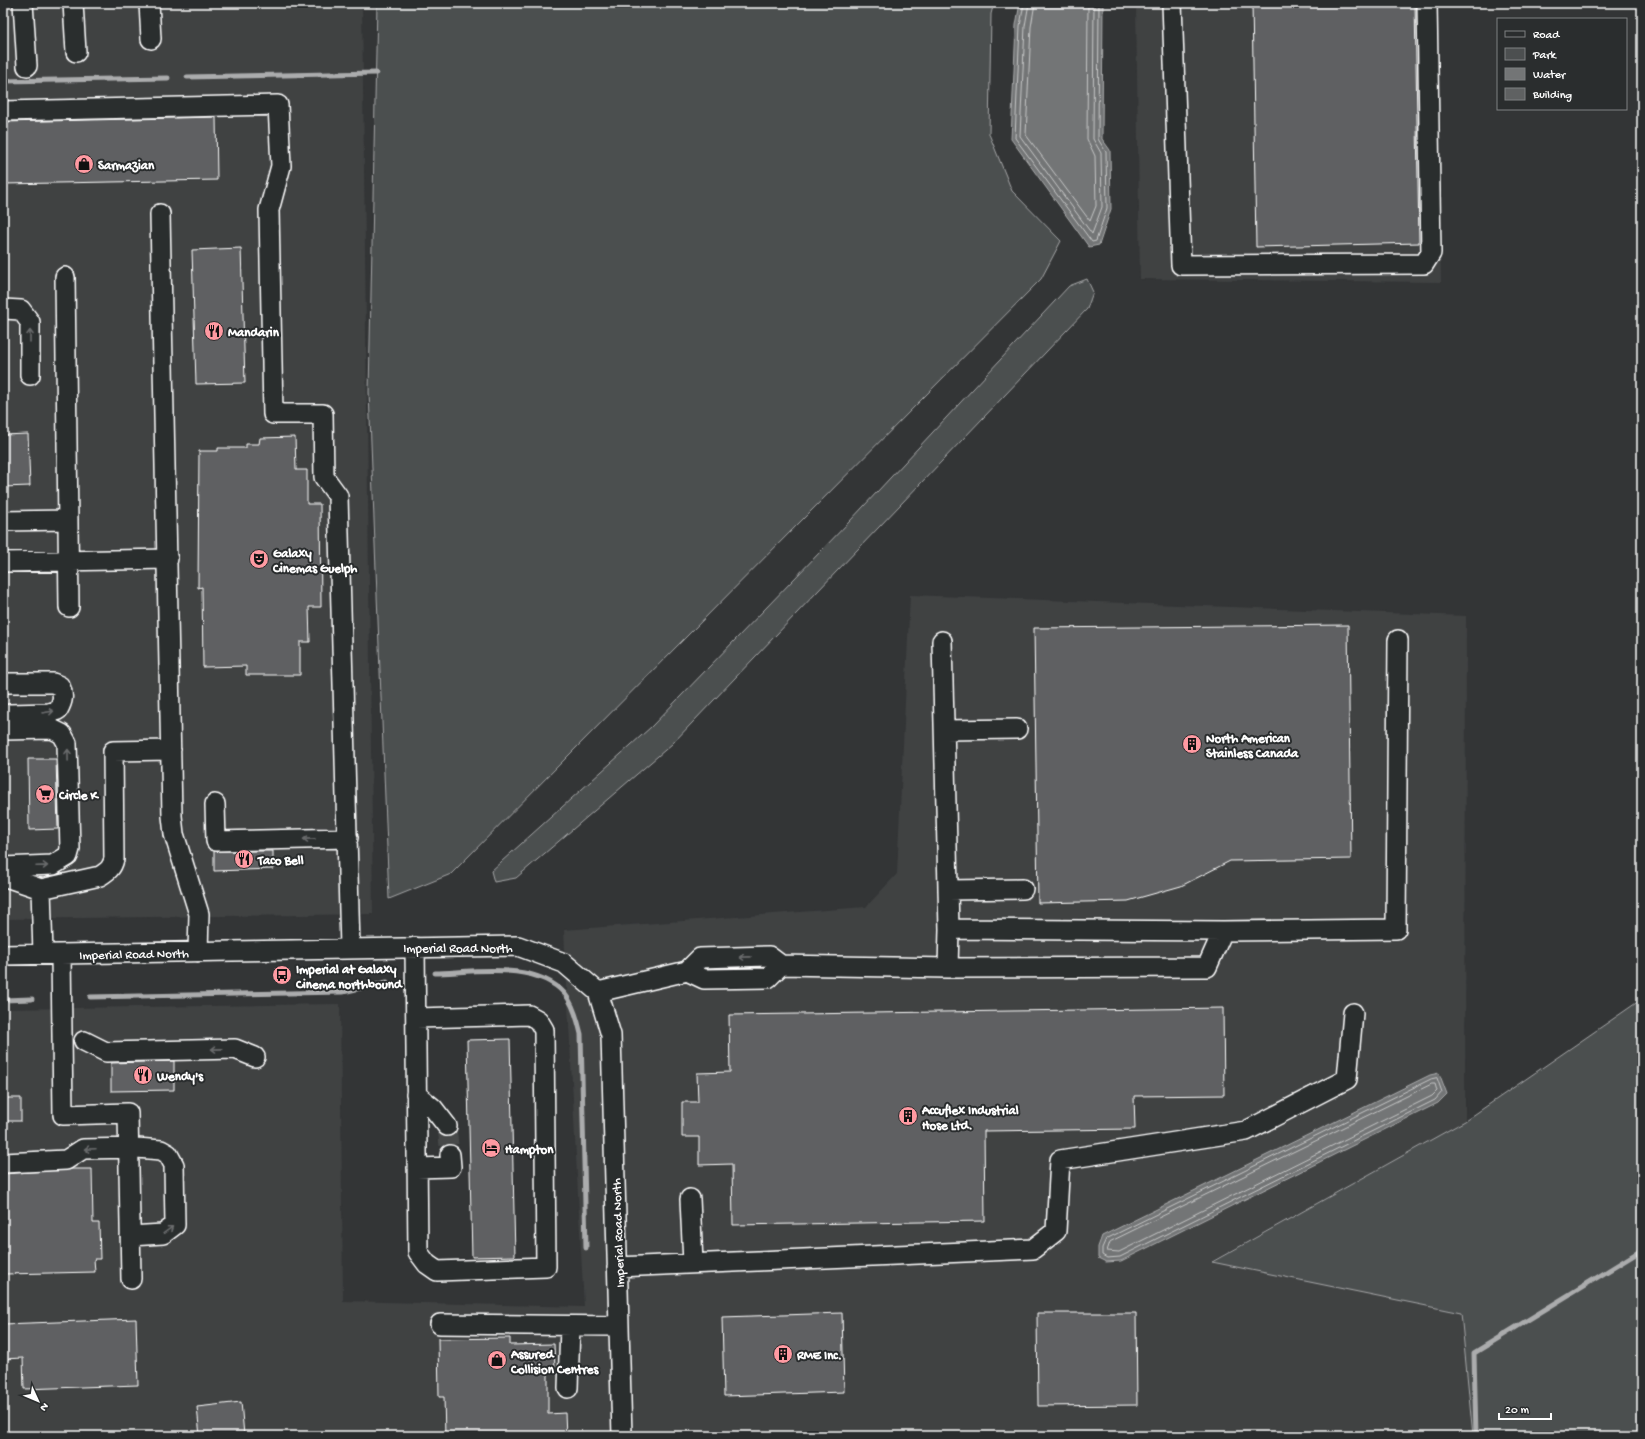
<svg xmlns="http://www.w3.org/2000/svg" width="1645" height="1439" viewBox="0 0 1645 1439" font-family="'Gochi Hand',sans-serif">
  <rect width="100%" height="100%" fill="#333536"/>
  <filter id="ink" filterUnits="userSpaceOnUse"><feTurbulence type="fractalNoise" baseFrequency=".025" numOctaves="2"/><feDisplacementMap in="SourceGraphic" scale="8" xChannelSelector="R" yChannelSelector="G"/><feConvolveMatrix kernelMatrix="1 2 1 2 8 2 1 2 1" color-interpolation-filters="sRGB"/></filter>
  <g filter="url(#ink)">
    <!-- built -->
    <path fill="#404243" d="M3 3H362L373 914 3 919Z
      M1136 3H1436L1441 282 1140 279Z
      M910 595 1466 616 1465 1121 1212 1261 1461 1313 1473 1436H3V1009L340 1004 343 1301 584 1307 564 930 866 907 897 874Z"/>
    <!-- green -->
    <path fill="#4c4f50" stroke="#a6a7a8" d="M377 3H994L991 14 989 134 1012 191 1061 241 1041 279 451 874 389 899 369 392Z
      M1087 279 1093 292 1087 309 672 744 516 878 494 882 491 871 651 727 850 521 1069 286Z
      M1642 999V1436H1473L1461 1313 1212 1262 1465 1121Z"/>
    <!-- water -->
    <path fill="#737576" stroke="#abacad" d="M1020 3H1103L1102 139 1110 150 1111 209 1099 245 1089 247 1011 139 1016 25Z
      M1439 1073 1447 1094 1438 1103 1121 1261 1106 1262 1098 1258V1247L1102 1236 1430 1075Z"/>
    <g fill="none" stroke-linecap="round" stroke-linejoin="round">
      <!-- shore -->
      <path stroke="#c7c8c8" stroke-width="1" d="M1024 3 1020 26 1015 138 1092 242 1096 241 1107 208 1106 152 1098 139 1099 3
        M1029 3 1025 26 1020 136 1092 234 1102 207 1101 153 1093 139 1094 3
        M1035 3 1031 27 1026 135 1090 221 1096 206 1095 156 1087 139 1088 3
        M1437 1078 1442 1092 1435 1100 1120 1257 1107 1258 1102 1255V1248L1106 1239 1431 1079Z
        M1432 1084H1435L1437 1091 1432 1096 1119 1252 1107 1251 1110 1242Z"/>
      <!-- stream -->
      <path stroke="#abacad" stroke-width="5" d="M187 77 376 73
        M3 81 168 78
        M435 973C474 972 536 961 565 994 574 1005 578 1021 581 1034L586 1248
        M90 997 343 992 387 982
        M3 1000 32 999
        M1476 1436 1474 1353 1642 1250"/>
    </g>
    <!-- building -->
    <path fill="#5f6162" stroke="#fff" d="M1252 3H1415L1419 243 1256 247Z
      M216 117 217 180 3 184V122Z
      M241 248 245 383 196 384 192 250Z
      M28 434 30 486 3 487V435Z
      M295 437 296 470H307V504H320L321 607H309L310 642H300V675H246V666L203 667 202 587 198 588 199 451H218V448H246V444H259L260 438Z
      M1348 625 1351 859 1230 861 1181 886 1128 901 1038 903 1034 628Z
      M28 759H56L58 829 29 830Z
      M214 851H273V869L214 871Z
      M1223 1008 1224 1095 1134 1096 1135 1129 984 1131 985 1221 733 1225 732 1164 699 1165V1137H682V1102H698L697 1073 730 1072 729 1015Z
      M510 1039 515 1256 472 1257 467 1040Z
      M174 1061V1090L111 1091V1063Z
      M3 1098H21V1121H3Z
      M72 1169H92L93 1223H99L100 1259H94L95 1272 5 1274 3 1174Z
      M842 1313 844 1392 724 1396 722 1317Z
      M1037 1313H1136L1137 1405 1038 1406Z
      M136 1319 138 1385 24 1389 23 1358 3 1359V1324Z
      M510 1338V1345L554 1344 555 1369H548V1414L565 1413 566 1436H445L444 1397H439L438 1339Z
      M241 1402 244 1435 200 1436 197 1407Z"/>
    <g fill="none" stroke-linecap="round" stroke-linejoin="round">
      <!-- minor-tunnel -->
      <path stroke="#47494a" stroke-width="19" stroke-dasharray="19 10" stroke-linecap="butt" d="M447 1126 450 1155"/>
      <defs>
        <path id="minor" d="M23 3 27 66
          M73 3 76 52
          M149 3 151 39
          M1172 3 1181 265 1424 264 1431 253 1427 3
          M3 111 278 105 281 166 269 210 273 414H323L324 477 338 496 350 948
          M160 214 172 816 174 834 199 914 198 952
          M65 277 69 607
          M3 309 21 310 30 322V375
          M3 521 68 520
          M3 562 168 559
          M3 683H53L60 686C64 696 63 701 58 710L49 713 10 714
          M3 730 52 729 62 734 67 743 70 849 68 856 53 865 3 867
          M945 730 1017 729
          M215 804 216 841 348 838
          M3 876 41 889 43 954
          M41 889 100 876C108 871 112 868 114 859L113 751 171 750
          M948 890 1023 889
          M1223 931 1396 929 1398 640
          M415 947 418 1252 427 1264 437 1271 546 1267 544 1030 538 1020 529 1015 416 1018
          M61 954 63 1115 128 1113 131 1279
          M3 955 518 946 564 963 598 992 611 1035 622 1436
          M948 968 1207 967 1223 931 949 929
          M687 971 704 979 768 978 781 965
          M598 992 687 971 700 958 769 956 781 965 948 968 949 929 942 641
          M84 1041 106 1052 235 1049 255 1057
          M416 1094 433 1108 447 1126
          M3 1163 66 1160 83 1149 137 1148 161 1150 168 1154 174 1165 175 1225 163 1234 130 1236
          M417 1168 451 1167 450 1155
          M690 1199 693 1263
          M617 1267 1033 1249 1056 1231 1060 1160 1246 1131 1347 1079 1353 1013
          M440 1324 619 1326
          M568 1388 570 1326"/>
      </defs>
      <!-- minor casing -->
      <use href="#minor" stroke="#fff" stroke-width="22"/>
      <!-- minor -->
      <use href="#minor" stroke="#2a2d2e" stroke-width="19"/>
    </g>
    <!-- one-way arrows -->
    <defs><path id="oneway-shaft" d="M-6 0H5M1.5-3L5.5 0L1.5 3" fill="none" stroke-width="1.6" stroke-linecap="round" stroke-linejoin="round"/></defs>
    <g stroke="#6a6c6d">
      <use href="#oneway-shaft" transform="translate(30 336) rotate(-90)"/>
      <use href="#oneway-shaft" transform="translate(48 712) rotate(-8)"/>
      <use href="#oneway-shaft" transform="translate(68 755) rotate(-91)"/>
      <use href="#oneway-shaft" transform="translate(309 839) rotate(179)"/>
      <use href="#oneway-shaft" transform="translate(42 866) rotate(-2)"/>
      <use href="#oneway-shaft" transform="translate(745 957) rotate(179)"/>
      <use href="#oneway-shaft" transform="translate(217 1049) rotate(179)"/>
      <use href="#oneway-shaft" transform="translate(90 1149) rotate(178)"/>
      <use href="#oneway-shaft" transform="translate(168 1230) rotate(-36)"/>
    </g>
  </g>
  <!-- icons -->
  <defs>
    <symbol id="shop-disc" viewBox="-11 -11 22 22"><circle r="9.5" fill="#ff9aa2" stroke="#2a2d2e"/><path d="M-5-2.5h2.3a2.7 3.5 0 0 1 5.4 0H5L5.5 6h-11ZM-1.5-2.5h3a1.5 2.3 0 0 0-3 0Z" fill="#111"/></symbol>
    <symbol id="restaurant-disc" viewBox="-11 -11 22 22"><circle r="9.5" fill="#ff9aa2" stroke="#2a2d2e"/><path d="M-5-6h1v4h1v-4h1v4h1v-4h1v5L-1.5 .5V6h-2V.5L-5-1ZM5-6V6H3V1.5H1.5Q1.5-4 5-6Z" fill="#111"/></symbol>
    <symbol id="theatre-disc" viewBox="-11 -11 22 22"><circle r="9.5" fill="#ff9aa2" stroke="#2a2d2e"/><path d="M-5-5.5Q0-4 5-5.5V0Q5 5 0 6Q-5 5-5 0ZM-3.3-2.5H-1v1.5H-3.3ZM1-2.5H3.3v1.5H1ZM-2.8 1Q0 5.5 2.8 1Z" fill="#111"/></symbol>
    <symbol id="building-disc" viewBox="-11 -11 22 22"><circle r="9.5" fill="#ff9aa2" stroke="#2a2d2e"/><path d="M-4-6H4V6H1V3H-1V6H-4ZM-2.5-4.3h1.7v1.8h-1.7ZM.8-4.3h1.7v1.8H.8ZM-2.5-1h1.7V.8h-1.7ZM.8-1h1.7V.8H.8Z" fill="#111"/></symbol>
    <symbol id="supermarket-disc" viewBox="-11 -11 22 22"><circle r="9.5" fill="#ff9aa2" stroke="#2a2d2e"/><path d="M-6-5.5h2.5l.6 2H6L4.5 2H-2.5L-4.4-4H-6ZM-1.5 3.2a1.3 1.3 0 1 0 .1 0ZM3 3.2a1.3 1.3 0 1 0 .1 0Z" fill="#111"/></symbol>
    <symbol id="bus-disc" viewBox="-11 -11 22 22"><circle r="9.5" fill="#ff9aa2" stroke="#2a2d2e"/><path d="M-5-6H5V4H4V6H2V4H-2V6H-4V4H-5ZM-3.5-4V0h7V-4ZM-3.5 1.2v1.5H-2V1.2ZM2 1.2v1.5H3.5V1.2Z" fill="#111"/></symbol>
    <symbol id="hotel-disc" viewBox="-11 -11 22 22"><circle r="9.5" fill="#ff9aa2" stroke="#2a2d2e"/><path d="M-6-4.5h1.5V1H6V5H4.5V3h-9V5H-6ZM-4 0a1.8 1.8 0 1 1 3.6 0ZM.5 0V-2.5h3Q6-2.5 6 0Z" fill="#111"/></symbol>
  </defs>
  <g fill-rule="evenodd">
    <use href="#shop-disc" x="73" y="153" width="22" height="22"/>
    <use href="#restaurant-disc" x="203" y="320" width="22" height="22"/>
    <use href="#theatre-disc" x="248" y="548" width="22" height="22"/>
    <use href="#building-disc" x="1181" y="733" width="22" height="22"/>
    <use href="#supermarket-disc" x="34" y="783" width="22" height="22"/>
    <use href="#restaurant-disc" x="233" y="848" width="22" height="22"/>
    <use href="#bus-disc" x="271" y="964" width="22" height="22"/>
    <use href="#restaurant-disc" x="132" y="1064" width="22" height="22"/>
    <use href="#building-disc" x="897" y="1105" width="22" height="22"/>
    <use href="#hotel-disc" x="480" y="1137" width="22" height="22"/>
    <use href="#building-disc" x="772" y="1343" width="22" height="22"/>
    <use href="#shop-disc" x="486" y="1349" width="22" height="22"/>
  </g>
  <g text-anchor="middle" stroke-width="4" stroke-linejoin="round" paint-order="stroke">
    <!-- poi labels -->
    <g font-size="13" font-weight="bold" fill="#fff" stroke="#2a2d2e" text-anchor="start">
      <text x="98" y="169">Sarmazian</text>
      <text x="228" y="336">Mandarin</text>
      <text x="273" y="557">Galaxy<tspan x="273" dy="15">Cinemas Guelph</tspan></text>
      <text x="1206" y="742">North American<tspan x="1206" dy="15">Stainless Canada</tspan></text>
      <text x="59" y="799">Circle K</text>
      <text x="258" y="864">Taco Bell</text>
      <text x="296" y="973">Imperial at Galaxy<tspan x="296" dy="15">Cinema northbound</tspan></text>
      <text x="157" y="1080">Wendy's</text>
      <text x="922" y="1114">Accuflex Industrial<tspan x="922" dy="15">Hose Ltd.</tspan></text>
      <text x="505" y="1153">Hampton</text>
      <text x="511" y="1358">Assured<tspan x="511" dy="15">Collision Centres</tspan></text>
      <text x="797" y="1359">RME Inc.</text>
    </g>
    <!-- street labels -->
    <g font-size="13" fill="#fff" stroke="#2a2d2e">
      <text x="458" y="952">Imperial Road North</text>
      <text transform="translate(134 953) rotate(-1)" y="5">Imperial Road North</text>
      <text transform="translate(617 1233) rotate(-92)" y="5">Imperial Road North</text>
    </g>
  </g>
  <!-- margin -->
  <rect width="1645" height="1439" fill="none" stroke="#2a2d2e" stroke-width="16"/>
  <rect x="8" y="8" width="1629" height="1423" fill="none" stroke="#fff" stroke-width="1.5" filter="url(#ink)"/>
  <!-- legend -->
  <rect x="1497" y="18" width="130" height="92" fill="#2a2d2e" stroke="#7f8182"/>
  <rect x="1505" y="31" width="20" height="6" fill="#2a2d2e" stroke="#7f8182"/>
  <text x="1533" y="38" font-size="12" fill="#ffffff">Road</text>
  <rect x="1505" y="48" width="20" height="12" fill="#4c4f50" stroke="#7f8182"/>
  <text x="1533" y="58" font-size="12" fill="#ffffff">Park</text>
  <rect x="1505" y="68" width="20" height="12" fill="#737576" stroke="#7f8182"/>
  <text x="1533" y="78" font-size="12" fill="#ffffff">Water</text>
  <rect x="1505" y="88" width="20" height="12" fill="#5f6162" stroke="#7f8182"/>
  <text x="1533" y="98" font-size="12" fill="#ffffff">Building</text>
  <!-- north arrow -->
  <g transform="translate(38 1401) rotate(134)" stroke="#2a2d2e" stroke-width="3" paint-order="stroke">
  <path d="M0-3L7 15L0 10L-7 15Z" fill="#ffffff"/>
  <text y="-6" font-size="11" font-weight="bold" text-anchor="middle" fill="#ffffff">N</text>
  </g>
  <!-- scale -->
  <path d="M1499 1413v6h52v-6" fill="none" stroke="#ffffff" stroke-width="2"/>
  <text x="1505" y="1413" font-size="12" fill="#ffffff" stroke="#2a2d2e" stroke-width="3" paint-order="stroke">20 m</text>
</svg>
